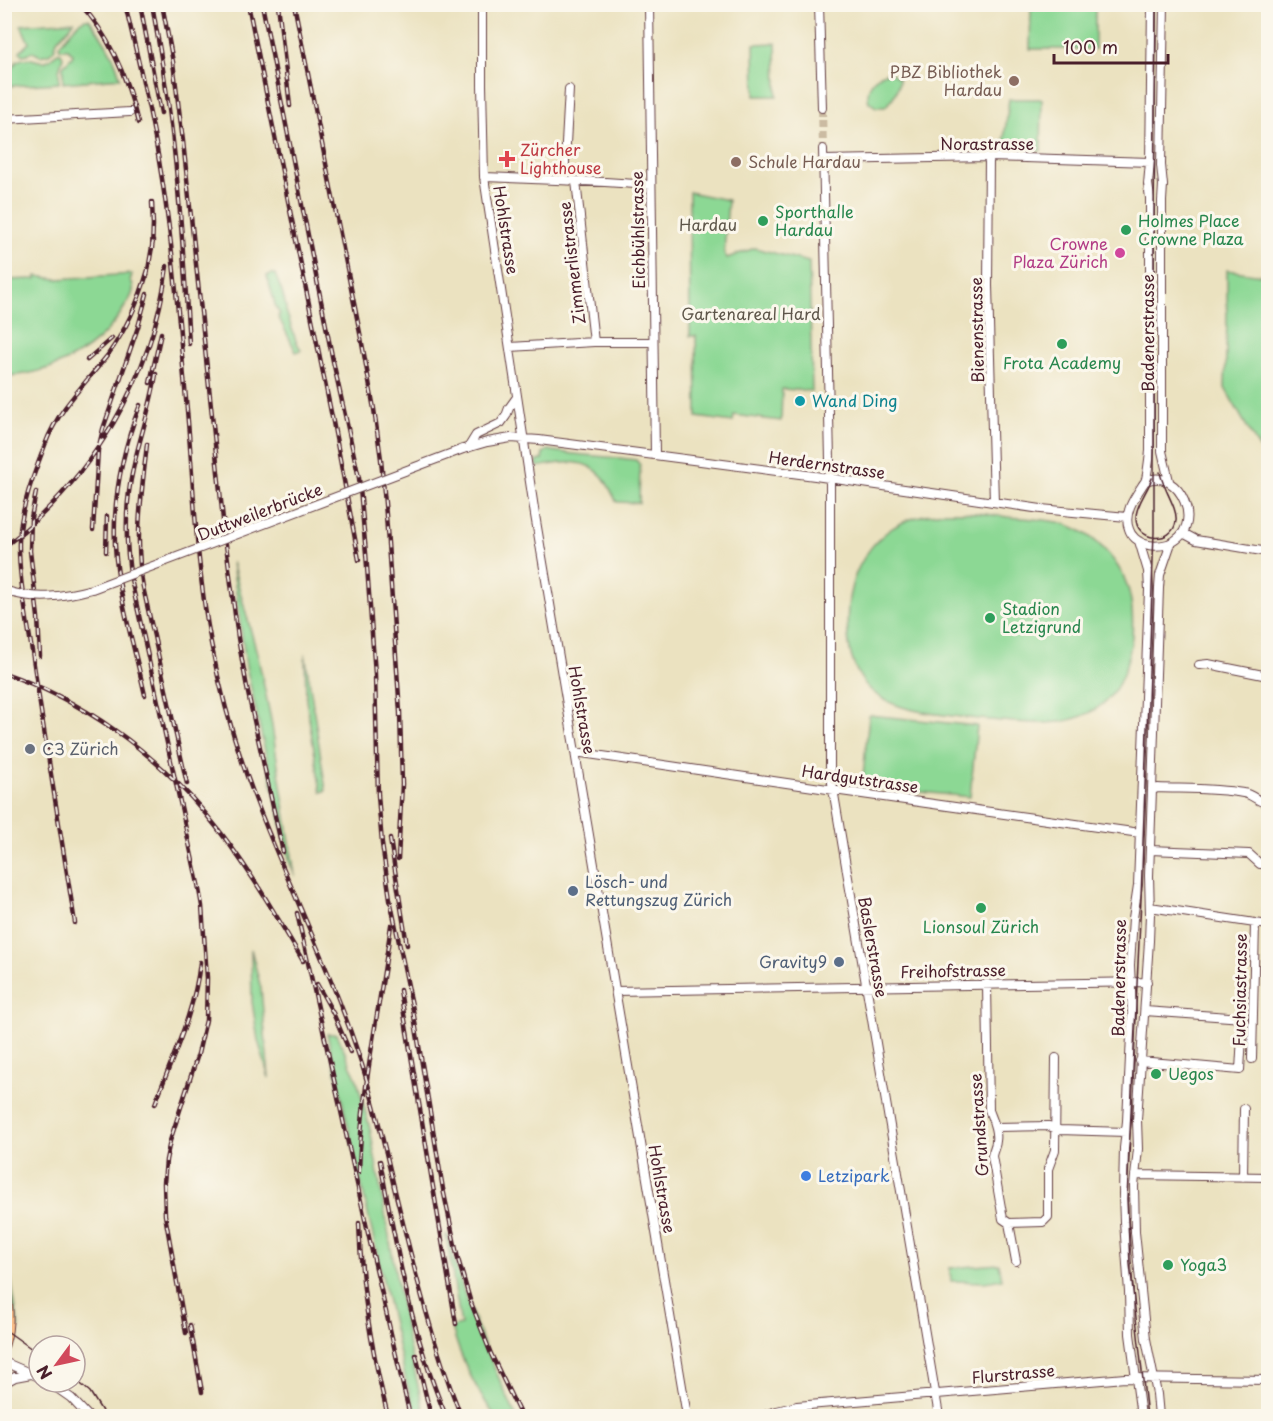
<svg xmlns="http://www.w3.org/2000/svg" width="1273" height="1421" viewBox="0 0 1273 1421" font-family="'Playpen Sans',sans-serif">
  <rect width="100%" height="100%" fill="#fbf7ec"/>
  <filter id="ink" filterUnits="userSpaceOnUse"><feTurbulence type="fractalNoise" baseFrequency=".0167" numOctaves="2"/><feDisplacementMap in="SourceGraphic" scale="12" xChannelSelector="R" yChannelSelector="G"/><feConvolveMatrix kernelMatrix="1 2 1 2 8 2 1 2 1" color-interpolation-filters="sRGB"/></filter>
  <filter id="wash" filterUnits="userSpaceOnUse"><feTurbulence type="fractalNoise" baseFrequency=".008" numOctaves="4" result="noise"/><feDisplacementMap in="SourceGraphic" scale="24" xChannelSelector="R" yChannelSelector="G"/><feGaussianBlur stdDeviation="1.35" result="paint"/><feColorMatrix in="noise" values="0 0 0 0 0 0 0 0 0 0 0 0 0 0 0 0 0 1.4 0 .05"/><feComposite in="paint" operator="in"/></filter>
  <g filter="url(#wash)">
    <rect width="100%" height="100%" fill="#ebe2c0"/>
    <!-- green -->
    <path fill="#8cd894" stroke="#6b7c60" stroke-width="1.5" d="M1031 5H1095V49H1030Z
      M85 19H89C102 36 116 57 120 78L63 83V66L72 57 73 54 68 49H60L59 45 79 22Z
      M74 21 70 27 57 40 54 50 49 54 40 56 33 52 24 55 21 54 20 51 29 43 21 25Z
      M776 43 777 96H755L754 44Z
      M58 53H61L63 57 59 70V83L10 86 11 71 17 61C32 54 38 64 46 61 50 60 54 55 58 53Z
      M885 73H892L899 79C899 91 893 98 885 107H876L869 102C865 89 873 77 885 73Z
      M1009 99H1042L1041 151 1003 149Z
      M689 192 728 200 724 253 727 258 755 248 809 262 812 391 782 389 781 421 734 415 733 422 697 417 696 336H690Z
      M1227 270 1268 276V459L1264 457 1225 388 1227 320Z
      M132 274 130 281 132 283C136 292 129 300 124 308 99 350 54 374 5 376V280L36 279V276L57 279Z
      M271 274H275C279 285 286 299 286 311L296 341 301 350 296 352 278 316 280 314 276 308 267 276Z
      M548 450C578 456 607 456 636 460L640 465 639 503 617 502C612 494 608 483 602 476 584 456 561 463 537 467V461L542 460 543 453Z
      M944 512C966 511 987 514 1008 517 1024 518 1042 519 1058 522 1092 530 1123 562 1130 596 1133 610 1133 624 1132 637 1129 660 1122 687 1104 703 1072 730 1029 723 991 720 975 719 960 717 945 715 892 709 853 697 848 636 846 614 848 593 856 573 874 533 902 516 944 512Z
      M232 562 258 657 271 720 295 876 290 863 246 666Z
      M305 653 326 791 321 792 306 700Z
      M869 715 977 726 970 797 862 786Z
      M251 949 261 989 269 1078 258 1040 252 1002Z
      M327 1034H337L357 1080 370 1129 407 1338 425 1416H417L406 1381Z
      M446 1235H448C462 1299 489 1357 516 1416H495C476 1389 460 1359 452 1327L461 1325Z
      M4 1238 19 1328 14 1334 12 1332 13 1308 5 1254Z
      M999 1264 1002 1279 985 1282 951 1281 950 1268Z"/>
  </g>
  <g filter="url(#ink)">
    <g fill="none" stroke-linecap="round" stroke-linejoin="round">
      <!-- minor-tunnel -->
      <path stroke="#cbbba2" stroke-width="8" stroke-dasharray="8 4" stroke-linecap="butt" d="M822 108 823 149"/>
      <defs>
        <path id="minor" d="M482 4V85L484 177 535 515 687 1416
          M649 4 655 454
          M819 4 822 108
          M1164 4 1161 165 1163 185 1162 201V451L1169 481
          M4 119 130 112
          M823 149 830 460V771L939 1416
          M989 157 988 286 994 502
          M823 160 989 157 1150 162
          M484 177 605 182 651 185
          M564 180 569 89
          M576 181 594 342
          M510 347 594 342H653
          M468 448 476 435 501 423 506 416 509 408 517 397
          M463 449 487 442 511 438 539 440 815 476 1041 509 1127 517
          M1146 481C1179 466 1208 529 1168 544 1160 546 1153 547 1145 544 1138 542 1131 536 1129 529 1123 514 1134 498 1142 486 1144 482 1145 483 1146 479 1148 470 1149 460 1150 451V198L1148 184 1150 162 1152 4
          M1183 533 1196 540 1268 552
          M1139 541 1148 571 1149 590 1138 885 1133 918 1130 965 1132 1014 1127 1121 1124 1148 1123 1194 1124 1222 1129 1292 1130 1334 1141 1416
          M1199 665 1208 664 1268 676
          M575 752 841 791 1140 833
          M1152 790 1158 788C1186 789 1215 788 1243 793 1253 794 1258 803 1268 803
          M1150 850 1249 854 1260 864H1268
          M1150 907 1268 925
          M987 984 989 1110C992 1119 998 1130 996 1141 996 1146 993 1150 992 1156L1003 1219 1009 1223
          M615 991 1147 982
          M1252 1059 1255 923
          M1140 1061 1240 1070 1243 1018 1145 1011
          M995 1127 1049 1126 1059 1130 1126 1132
          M1135 1175 1268 1177
          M1243 1177 1244 1109
          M1016 1261 1009 1223 1043 1222 1048 1217V1169L1055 1150 1056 1058
          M4 1362 39 1377
          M48 1382 71 1398 88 1416
          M4 1383 15 1377 31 1374
          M797 1406 798 1416
          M762 1416 777 1411 797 1406 1125 1378 1268 1380
          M1159 1416 1157 1394 1146 1339 1135 1232 1134 1186 1138 1149 1137 1120 1149 941 1150 914 1149 876 1159 588 1160 575 1171 543"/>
        <path id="major" d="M4 1280C8 1302 11 1322 4 1345"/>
      </defs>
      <!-- minor casing -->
      <use href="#minor" stroke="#623c41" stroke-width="10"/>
      <!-- major casing -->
      <use href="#major" stroke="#623c41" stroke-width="11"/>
      <!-- minor -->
      <use href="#minor" stroke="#fff" stroke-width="8"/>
      <!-- major -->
      <use href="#major" stroke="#f8bd89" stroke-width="9"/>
      <!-- tram -->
      <path stroke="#4a1f2b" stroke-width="1.5" d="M1152 478C1148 491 1136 504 1136 517 1135 542 1173 545 1176 521 1178 508 1162 487 1160 472
        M4 1329 39 1354
        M75 1379 90 1392 105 1416
        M1147 1416 1130 1264 1127 1199 1141 899 1154 532V217L1156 4"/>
      <defs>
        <path id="rail" d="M80 4C111 37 128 80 138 123
          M125 4C137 54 149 104 158 155 173 239 179 325 187 410 194 488 196 566 211 643 221 696 236 748 255 798 287 883 328 964 357 1050 373 1096 384 1144 395 1191 414 1268 432 1343 461 1416
          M140 4 161 113
          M152 4C160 50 168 95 173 141 181 208 185 276 189 344
          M162 4 173 62 183 141 224 529 238 638 248 693 283 852
          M248 4 333 422 359 560
          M262 4 333 361 359 478 366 553 375 674 378 795 382 844 390 899 413 1010 443 1189 458 1259 470 1300 491 1354 521 1416
          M278 4 290 106
          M294 4 361 338 374 409 381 459 386 515 400 712 402 784 398 859
          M152 202 153 225 152 249
          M147 276 153 241
          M87 360 112 338
          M156 374C151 406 140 437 133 469 125 505 125 542 131 579L198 884 202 906 207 978 206 1020 198 1054 170 1141 166 1160 164 1183 165 1215 186 1333
          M150 383 161 333
          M140 405C121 454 111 507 116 559 121 605 135 650 145 695
          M147 444C142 492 134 539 143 587L187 784
          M36 492 31 518 30 551 38 617 40 656
          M93 530 98 450 103 429 138 327 147 294
          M4 547C93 479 153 377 167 266
          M106 552 107 516
          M4 673C82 700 152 750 205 813 243 858 273 910 303 961
          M390 839 407 945
          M297 913 372 1251 410 1416
          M75 923C61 835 46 747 33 658 28 622 18 577 19 541 21 507 33 476 45 445 58 409 84 385 107 356 126 330 139 301 148 270
          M317 984 333 1013 350 1052
          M400 990 456 1324
          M155 1104C172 1058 195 1011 200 962
          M380 1161C396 1247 412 1336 446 1416
          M359 1172C361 1088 380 1007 391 925
          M359 1223C361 1288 372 1353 388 1416
          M190 1325 202 1392
          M416 1355 431 1416"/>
      </defs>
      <!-- rail casing -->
      <use href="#rail" stroke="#4a1f2b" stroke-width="4.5"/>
      <!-- rail -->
      <use href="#rail" stroke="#fbf7ec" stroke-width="2" stroke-dasharray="7" stroke-linecap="butt"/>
      <defs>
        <path id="minor-bridge" d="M4 590C34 601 62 597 92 589L463 449"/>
      </defs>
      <!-- minor-bridge casing -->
      <use href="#minor-bridge" stroke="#623c41" stroke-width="10" stroke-linecap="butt"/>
      <!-- minor-bridge -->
      <use href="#minor-bridge" stroke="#fff" stroke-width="8"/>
    </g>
  </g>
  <!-- markers -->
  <g fill="#8d6e63" stroke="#fbf7ec" stroke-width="2">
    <circle cx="1014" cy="81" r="6"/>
    <circle cx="736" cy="162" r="6"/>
  </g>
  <path fill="#e0444e" stroke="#fbf7ec" stroke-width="2" d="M504 150h6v6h6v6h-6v6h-6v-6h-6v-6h6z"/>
  <g fill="#2e9e5b" stroke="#fbf7ec" stroke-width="2">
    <circle cx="763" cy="221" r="6"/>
    <circle cx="1126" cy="230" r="6"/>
    <circle cx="1062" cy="344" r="6"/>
    <circle cx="990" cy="618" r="6"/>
    <circle cx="981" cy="908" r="6"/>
    <circle cx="1156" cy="1074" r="6"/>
    <circle cx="1168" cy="1265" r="6"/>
  </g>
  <circle fill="#d1479c" stroke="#fbf7ec" stroke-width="2" cx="1120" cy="253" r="6"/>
  <circle fill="#0f9aa8" stroke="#fbf7ec" stroke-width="2" cx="800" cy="401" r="6"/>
  <circle fill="#6b7280" stroke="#fbf7ec" stroke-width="2" cx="30" cy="749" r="6"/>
  <g fill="#5c6f8a" stroke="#fbf7ec" stroke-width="2">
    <circle cx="573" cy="891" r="6"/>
    <circle cx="839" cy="962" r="6"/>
  </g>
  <circle fill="#3f7fe0" stroke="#fbf7ec" stroke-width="2" cx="806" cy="1176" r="6"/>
  <g text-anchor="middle" stroke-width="6" stroke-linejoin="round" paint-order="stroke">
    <!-- education labels -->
    <g font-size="16" fill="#785e54" stroke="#fbf7ec" text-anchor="end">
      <text x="1002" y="78">PBZ Bibliothek<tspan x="1002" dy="18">Hardau</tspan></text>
      <text x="748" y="168" text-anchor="start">Schule Hardau</text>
    </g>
    <!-- street labels -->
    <g font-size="16" fill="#4a1f2b" stroke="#fbf7ec">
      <text x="987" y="150">Norastrasse</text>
      <text transform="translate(506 230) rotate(81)" y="6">Hohlstrasse</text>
      <text transform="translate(638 230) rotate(-91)" y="6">Eichbühlstrasse</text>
      <text transform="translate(572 263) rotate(-97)" y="6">Zimmerlistrasse</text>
      <text transform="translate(977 330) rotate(-91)" y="6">Bienenstrasse</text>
      <text transform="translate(1148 333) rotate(-90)" y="6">Badenerstrasse</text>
      <text transform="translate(827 465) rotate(8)" y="6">Herdernstrasse</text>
      <text transform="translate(260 512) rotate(-21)" y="6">Duttweilerbrücke</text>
      <text transform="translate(582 710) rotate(80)" y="6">Hohlstrasse</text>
      <text transform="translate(860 779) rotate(8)" y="6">Hardgutstrasse</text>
      <text transform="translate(873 947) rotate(80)" y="6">Baslerstrasse</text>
      <text transform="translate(953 971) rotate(-1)" y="6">Freihofstrasse</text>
      <text transform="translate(1119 978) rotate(-89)" y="6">Badenerstrasse</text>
      <text transform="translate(1240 990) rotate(-89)" y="6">Fuchsiastrasse</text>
      <text transform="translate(979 1125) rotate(-94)" y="6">Grundstrasse</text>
      <text transform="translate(662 1189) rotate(80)" y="6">Hohlstrasse</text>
      <text transform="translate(1013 1374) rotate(-5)" y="6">Flurstrasse</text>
    </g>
    <!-- health labels -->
    <g font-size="16" fill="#be3a42" stroke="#fbf7ec" text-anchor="start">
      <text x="520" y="156">Zürcher<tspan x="520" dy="18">Lighthouse</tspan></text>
    </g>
    <!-- leisure labels -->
    <g font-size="16" fill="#27864d" stroke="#fbf7ec" text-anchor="start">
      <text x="775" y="218">Sporthalle<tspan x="775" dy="18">Hardau</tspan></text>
      <text x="1138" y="227">Holmes Place<tspan x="1138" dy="18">Crowne Plaza</tspan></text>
      <text x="1062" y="369" text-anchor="middle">Frota Academy</text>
      <text x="1002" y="615">Stadion<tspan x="1002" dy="18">Letzigrund</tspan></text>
      <text x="981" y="933" text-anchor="middle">Lionsoul Zürich</text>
      <text x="1168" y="1080">Uegos</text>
      <text x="1180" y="1271">Yoga3</text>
    </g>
    <!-- park labels -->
    <g font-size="16" fill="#5e564a" stroke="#fbf7ec">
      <text x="708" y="231">Hardau</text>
      <text x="751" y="320">Gartenareal Hard</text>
    </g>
    <!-- hotel labels -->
    <g font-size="16" fill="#b23c85" stroke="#fbf7ec" text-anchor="end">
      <text x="1108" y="250">Crowne<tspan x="1108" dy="18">Plaza Zürich</tspan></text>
    </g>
    <!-- culture labels -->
    <g font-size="16" fill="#0d838f" stroke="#fbf7ec" text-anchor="start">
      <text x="812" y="407">Wand Ding</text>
    </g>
    <!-- worship labels -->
    <g font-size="16" fill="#5b616d" stroke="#fbf7ec" text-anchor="start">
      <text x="42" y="755">C3 Zürich</text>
    </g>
    <!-- service labels -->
    <g font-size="16" fill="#4e5e75" stroke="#fbf7ec" text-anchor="start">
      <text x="585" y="888">Lösch- und<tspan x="585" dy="18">Rettungszug Zürich</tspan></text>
      <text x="827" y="968" text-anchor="end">Gravity9</text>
    </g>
    <!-- shop labels -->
    <g font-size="16" fill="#366cbe" stroke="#fbf7ec" text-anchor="start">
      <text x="818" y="1182">Letzipark</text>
    </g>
  </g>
  <!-- margin -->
  <rect width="1273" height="1421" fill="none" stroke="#fbf7ec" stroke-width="24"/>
  <!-- north arrow -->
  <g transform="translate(57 1364) rotate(237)"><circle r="28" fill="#fbf7ec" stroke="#b4a19f" stroke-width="1.5"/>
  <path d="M0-4.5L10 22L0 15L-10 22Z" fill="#d1495b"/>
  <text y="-9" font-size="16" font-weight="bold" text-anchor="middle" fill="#4a1f2b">N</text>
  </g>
  <!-- scale -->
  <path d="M1054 54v9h114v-9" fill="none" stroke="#4a1f2b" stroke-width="3"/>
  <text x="1063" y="54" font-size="18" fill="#4a1f2b" stroke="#fbf7ec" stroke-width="4.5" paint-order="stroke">100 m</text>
</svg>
